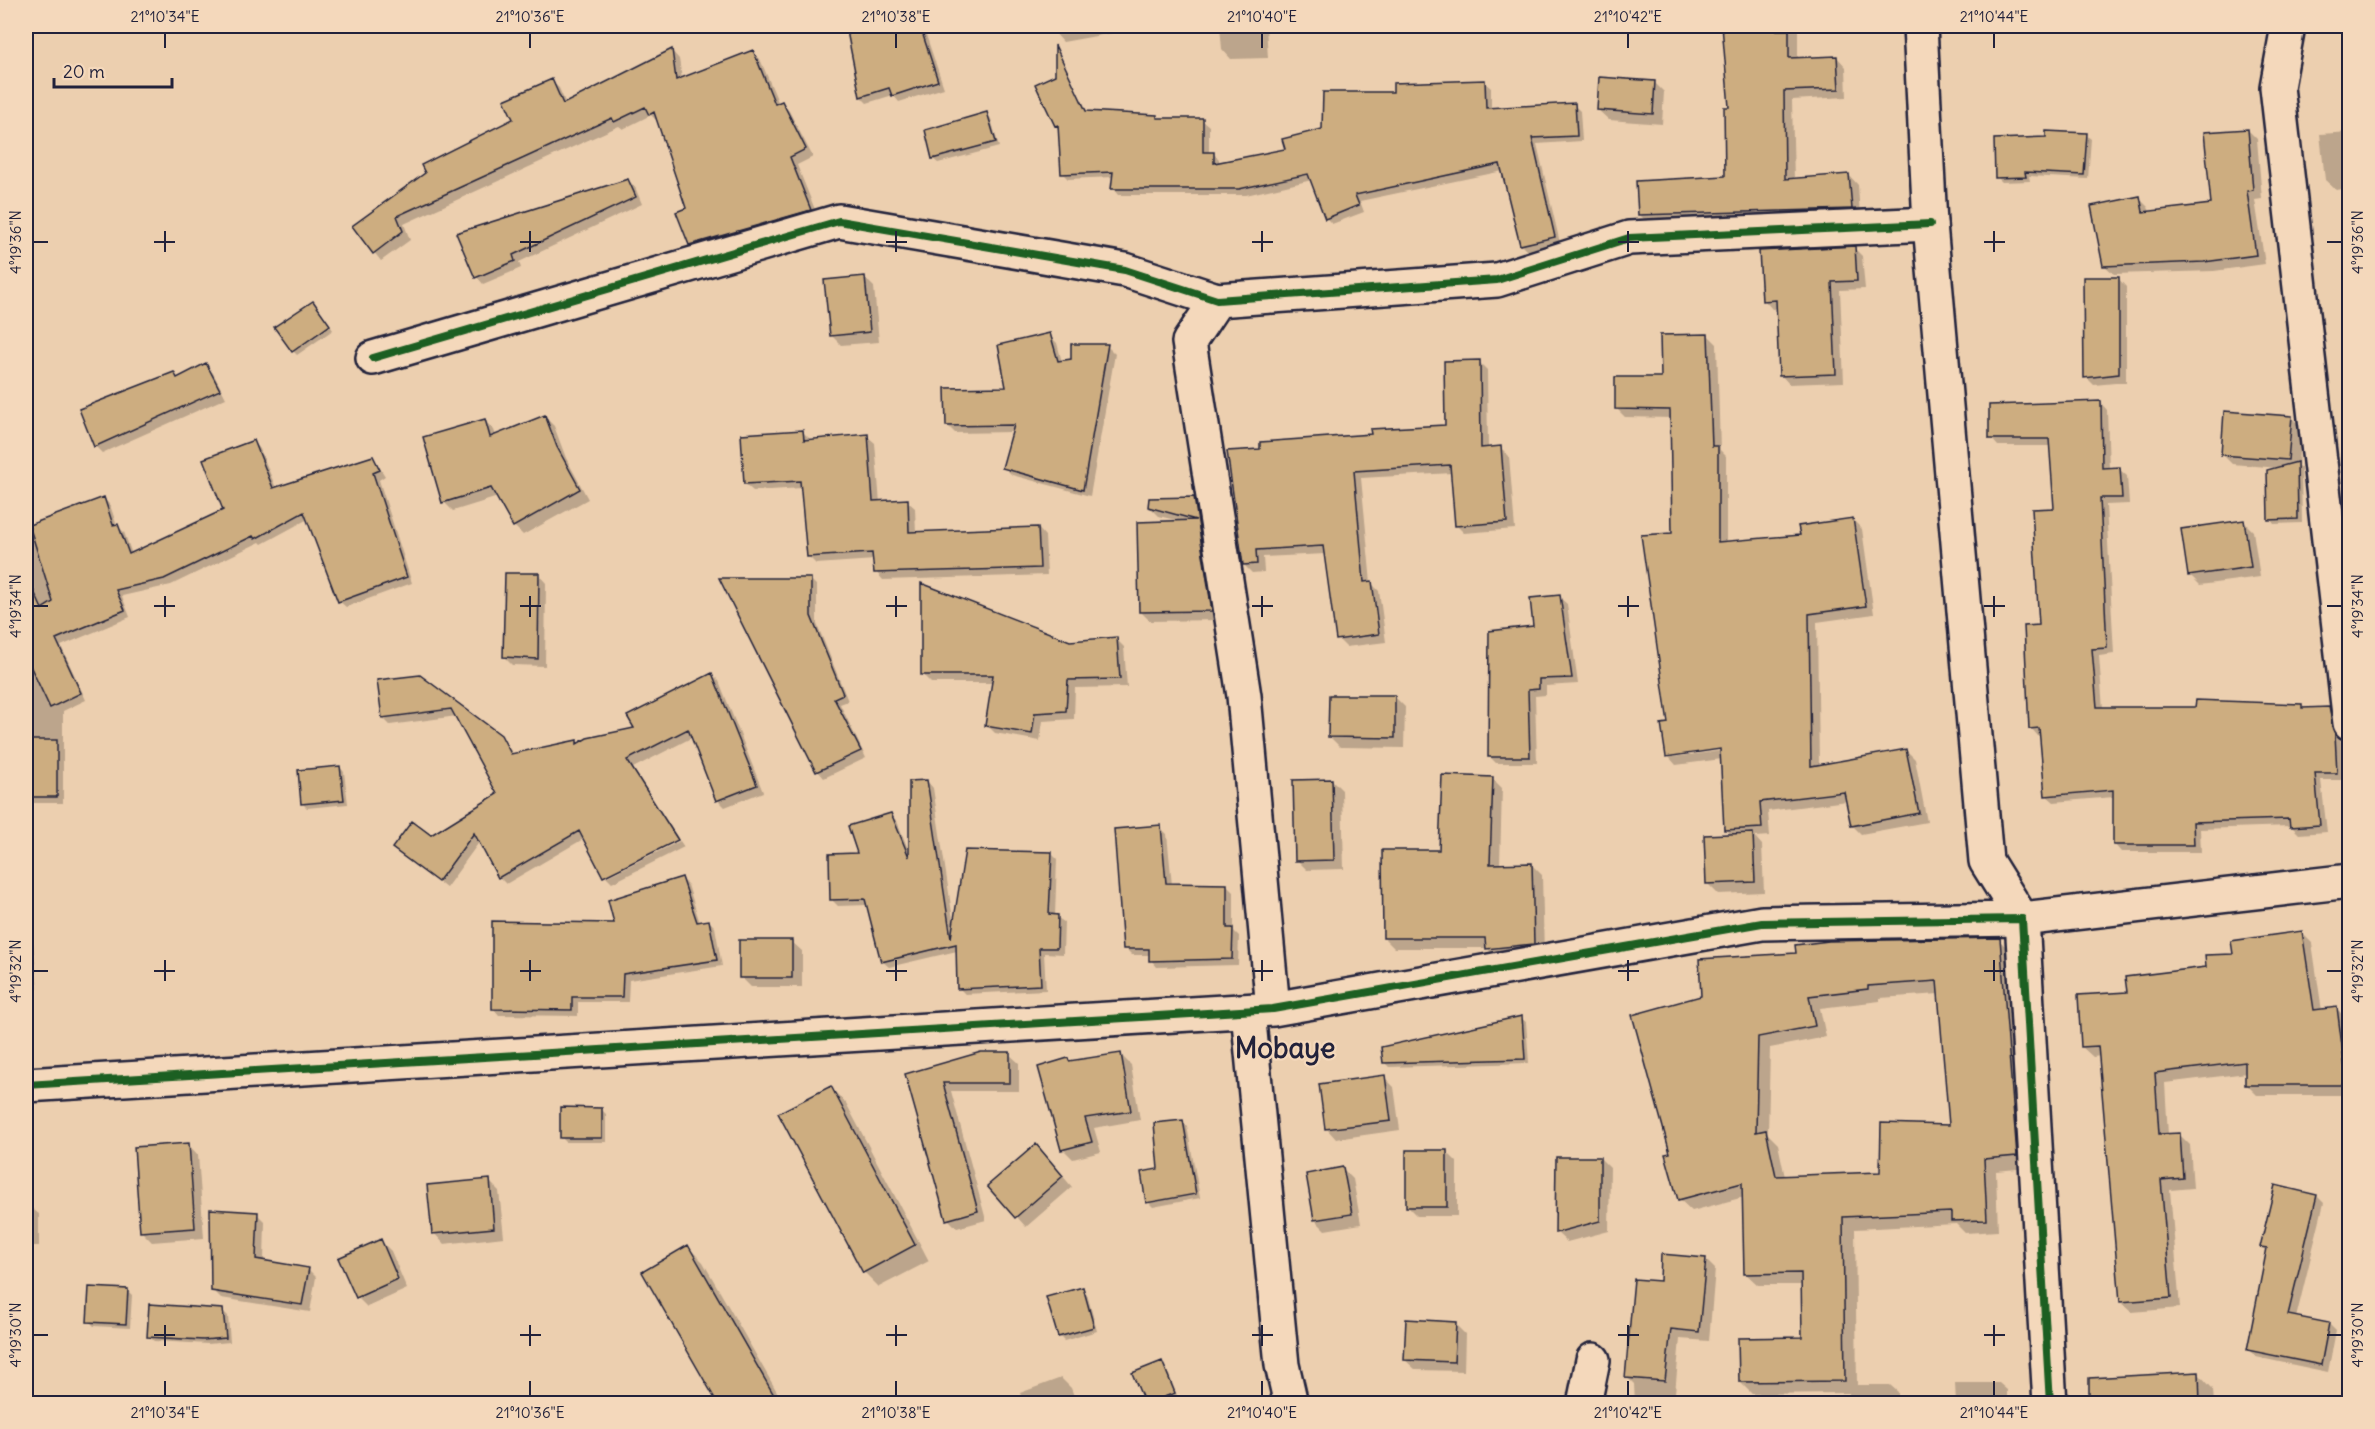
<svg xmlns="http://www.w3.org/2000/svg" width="2375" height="1429" viewBox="0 0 2375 1429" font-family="Delius,sans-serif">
  <rect width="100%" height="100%" fill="#eccfaf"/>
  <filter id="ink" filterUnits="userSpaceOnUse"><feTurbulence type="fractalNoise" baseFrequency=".0167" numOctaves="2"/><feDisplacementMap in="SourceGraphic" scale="12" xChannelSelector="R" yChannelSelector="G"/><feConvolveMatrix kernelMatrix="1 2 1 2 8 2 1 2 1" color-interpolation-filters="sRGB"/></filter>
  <g filter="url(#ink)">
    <!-- shadow -->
    <path fill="#0003" fill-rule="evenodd" d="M847 26H923L944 88 899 102 893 95 867 103 861 97Z
      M1053 26H1151L1063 42 1054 32Z
      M1220 26H1266L1268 58 1231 59 1222 49Z
      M1723 26H1798V59L1837 57 1846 67 1847 97 1792 100 1794 180 1849 175 1858 185 1860 218 1648 223 1639 214 1727 178 1730 108Z
      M1055 50 1088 112 1156 116 1160 120H1202L1209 126V153H1213L1219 159V164L1287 150 1395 93 1484 82 1491 88V109L1574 105 1580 111 1582 141 1537 144 1560 243 1527 251 1521 245 1503 171 1360 201 1364 212 1332 224 1326 218 1312 180 1246 195H1119L1113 188 1114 177 1068 179 1062 173 1060 128 1056 125Z
      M672 51 679 59 682 79 752 52 760 59 779 104 781 103 789 111 813 157 797 165 818 217 699 253 691 245 678 213 688 209 658 122 651 115 623 129 619 126 404 224 410 240 381 261 354 227 515 120 551 81 559 88 566 104Z
      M1654 82 1664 92 1662 124 1609 120 1598 110Z
      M987 114 991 119 999 147 938 163 933 159Z
      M2248 130 2257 139 2262 199 2255 200 2265 264 2214 271 2114 274 2104 265 2139 198 2148 207 2150 212 2213 206Z
      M2350 132V188L2336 190 2325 180 2320 134Z
      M2086 135 2091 139 2088 179 2029 176 2030 181 2002 182 1997 177Z
      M628 180 635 187 642 204 519 262 521 268 483 284 477 277Z
      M1854 248 1862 256 1865 289 1840 290 1844 382 1789 384 1781 375 1778 308 1772 309 1764 300Z
      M864 277 874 287 879 342 841 345 831 335Z
      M2118 278 2126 287V382L2094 385 2086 377Z
      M317 307 333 330 297 355 293 351Z
      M1049 335 1057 343 1062 362 1107 346 1115 354 1090 496 1012 475 1004 467 1013 432 955 433 947 425 1008 388Z
      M1708 335 1717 344 1720 450 1726 456V542L1801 536 1853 520 1862 529 1874 614 1817 622 1819 766 1906 750 1915 759 1927 822 1861 834 1852 825 1847 801 1768 811 1770 836 1755 837 1762 845 1764 892 1718 894 1708 884 1732 836 1726 829 1722 759 1676 765 1668 756 1673 534 1672 418 1625 417 1616 408 1662 379ZM1727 747V750L1673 757V754Z
      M1479 362 1487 370 1488 449 1501 448 1509 456 1515 529 1464 533 1456 525 1453 473 1361 478 1371 583 1379 591 1386 642 1346 647 1338 639 1326 554 1263 557 1264 572 1252 573 1244 565 1229 453 1447 426Z
      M206 365 213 373 226 398 102 453 95 446 174 374 179 378Z
      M2100 402 2107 410 2109 469H2119L2127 476 2129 504 2106 505 2114 654 2099 656 2103 709 2302 705 2306 710 2329 708 2336 716 2341 741 2348 748 2342 749 2343 780H2321L2327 832 2299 834 2291 826 2200 829 2201 852H2121L2114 844V797L2054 802 2046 795 2041 735 2038 736 2031 728 2056 510 2051 446H1998L1991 438Z
      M545 417 554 426 566 458 588 499 523 535 514 526 498 497 453 511 444 502 485 421 494 430 496 436Z
      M2291 417 2301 427 2298 466 2301 468 2302 523 2274 524 2270 519 2279 468 2232 464 2222 454Z
      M803 432 810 439 867 436 875 443 880 503 907 501 915 508 916 533 1038 528 1045 536 1047 575 883 580 876 572 875 560 816 564 808 556 802 488 753 491 745 484Z
      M254 442 260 449 276 488 373 457 385 476 379 480 412 583 346 607 339 601 308 519 262 544 260 542 171 585 122 596 130 617 61 646 86 700 63 711V803H26V545L28 527 103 498 110 505 117 526 124 532 132 554 225 510Z
      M1194 499 1203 508 1221 620 1150 621 1141 612 1179 521 1159 516 1149 506Z
      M2243 521 2253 531 2260 577 2200 585 2190 575Z
      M539 575 546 583 545 666 512 665 504 657Z
      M721 580H811L817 586V624L848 701 840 704 866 758 824 778 818 771Z
      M1559 597 1567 604 1578 684 1546 686V695L1535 696 1537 763H1496L1489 756 1534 627Z
      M1116 639 1124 647 1127 687 1075 688 1074 719 1043 721 1040 741 995 733 987 725 993 683H931L923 675 1070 642Z
      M712 674 719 681 763 792 725 807 718 800 693 737 633 768 678 838 605 876 585 838 506 884 499 877 480 841 446 888 394 848 431 837 499 795 457 716 390 725 383 718 419 676 500 736 514 755 577 742 579 744 636 729Z
      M1395 697 1405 707 1404 748 1340 747 1330 737Z
      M340 767 344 772 348 804 307 808 302 803Z
      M1492 778 1502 788 1500 865H1532L1542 875 1544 954 1497 958 1487 948H1394L1384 938Z
      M1332 780 1342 790 1344 869 1307 870 1297 860Z
      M927 781 933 788 954 926 1051 853 1057 859 1055 916 1064 922 1063 954 1044 953 1046 990 965 994 959 988 957 951 889 967 882 961 868 905 838 906 832 900 859 855 890 815 897 821 910 854Z
      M1160 827 1167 834 1172 885H1227L1234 892V931L1239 936 1238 965 1157 967 1151 960 1150 955H1132L1125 948Z
      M680 841 684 847 612 883 606 877Z
      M682 879 688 885 700 923 709 921 715 927 722 966 629 980 628 1002H578V1016L499 1015 493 1008Z
      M2302 933 2312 943 2322 1011 2337 1009 2347 1019 2350 1095H2257L2247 1085V1073L2165 1083 2168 1135H2180L2190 1145 2193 1188 2170 1190 2180 1308 2132 1312 2121 1302 2101 1056 2093 1057 2082 1047 2129 993 2207 968 2235 955Z
      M26 935 33 942 38 989 26 990Z
      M1999 940 2011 952 2028 1168 1996 1171 1998 1231 1965 1233 1956 1224 1855 1229 1857 1385H1890L1898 1392V1404H1849V1393L1752 1394 1740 1382 1803 1339V1285H1758L1745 1273 1744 1197 1692 1211 1679 1199 1672 1154 1634 1016ZM1940 994 1951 1126 1882 1173 1785 1177 1778 1144 1768 1134 1770 1048 1826 1037 1820 1008 1880 1001V998Z
      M791 941 802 951V987H751L741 977Z
      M1521 1018 1526 1022 1529 1063 1389 1067 1384 1062Z
      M1009 1054 1019 1063V1091H951L986 1220 957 1228 948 1219 907 1075Z
      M1121 1055 1131 1065 1140 1120 1094 1128 1101 1152 1073 1159 1063 1149 1070 1063Z
      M1384 1077 1394 1087 1400 1130 1336 1139 1326 1128Z
      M831 1088 846 1103 929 1261 879 1287 864 1272Z
      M601 1109 606 1114V1142H566L561 1137Z
      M1183 1122 1187 1126 1200 1198 1153 1207 1148 1202Z
      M188 1144 198 1155 204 1238 152 1242 142 1232Z
      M1447 1152 1457 1162V1216H1417L1407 1206Z
      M1046 1156 1072 1187 1026 1227 989 1186Z
      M1558 1158H1600L1610 1168 1609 1231 1567 1242 1557 1233Z
      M1343 1169 1353 1179 1361 1224 1325 1230 1315 1220Z
      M489 1181 499 1191 504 1237 444 1244 434 1233Z
      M2317 1196 2324 1203 2296 1318 2329 1324 2336 1331 2328 1372 2256 1357 2249 1350 2268 1252 2262 1246Z
      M26 1204 39 1214V1246H26Z
      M257 1214 265 1222 264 1262 308 1269 316 1277 310 1312 221 1298 213 1290Z
      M381 1241 391 1251 407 1289 367 1307 357 1297Z
      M688 1247 703 1262 784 1404H720Z
      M1705 1259 1715 1269 1709 1341 1680 1339 1674 1404H1635L1634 1384 1627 1377 1661 1283Z
      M1082 1289 1087 1294 1097 1331 1064 1341 1059 1336Z
      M127 1290 132 1295 130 1328 94 1326 89 1321Z
      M223 1311 228 1316 230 1342 208 1344 154 1341 149 1337Z
      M1455 1324 1465 1334 1464 1371 1416 1370 1405 1360Z
      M1161 1363 1166 1367 1178 1398 1164 1404H1146Z
      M2198 1373 2213 1389 2214 1404H2127Z
      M1061 1378 1071 1388 1077 1404H1024L1020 1393Z
      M1955 1383H1999L2007 1390V1404H1956Z"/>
    <!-- building -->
    <path fill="#cdad80" stroke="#22223b" stroke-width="1.5" fill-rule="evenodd" d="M846 26H920L938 81 892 96 889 88 860 97Z
      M1722 26H1764V30H1789V58L1837 56 1839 89 1784 91 1785 179 1849 174 1852 209 1638 215 1636 181 1725 176 1724 107H1729Z
      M1055 45 1086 111 1157 115V118H1203V152H1214V163L1285 149 1282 139 1322 129 1323 92H1393V83L1485 80 1486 108 1575 103 1577 136 1532 138 1555 237 1520 245 1500 164 1355 195 1359 205 1325 219 1308 174 1239 189H1111L1113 172 1061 174 1058 125 1055 126 1035 84 1055 75Z
      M672 49 676 80 753 50 775 104 782 101 806 149 790 157 811 210 689 245 676 212 686 208 654 112 649 115 645 107 614 122 612 118 397 216 403 231 373 254 352 226 425 173 421 165 513 119 504 100 552 79 563 104Z
      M1599 77 1655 81 1653 114 1597 110Z
      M987 112 996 142 932 159 925 130Z
      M2248 129 2253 190 2247 191 2256 255 2204 262 2103 266 2091 206 2140 196 2143 212 2211 204 2204 132Z
      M2046 131 2087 133 2084 175 2025 172 2026 177 1995 178 1994 139 2046 137Z
      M628 179 636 197 513 255 515 261 475 278 456 233Z
      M1855 246 1857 281 1832 282 1836 374 1779 376 1776 300 1762 301 1759 251Z
      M865 276 870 332 830 336 824 280Z
      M2083 277H2119V374L2084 378Z
      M313 301 330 325 292 352 274 327Z
      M1050 333 1058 361 1071 359V344H1108L1083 490 1002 468 1014 425 946 426 945 388 1006 387 998 345Z
      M1708 334 1712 446H1718V542L1800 535 1798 526 1853 518 1866 606 1809 614 1811 766 1906 749 1919 813 1851 826 1844 792 1760 802 1762 828 1724 830 1720 749 1666 757 1661 724 1668 723 1641 535 1672 533 1670 410 1615 409V377H1661L1660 335Z
      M1480 360 1481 448 1501 446 1507 522 1455 526 1450 465 1354 471 1364 582 1372 581 1379 634 1336 640 1323 546 1256 550 1257 564 1243 565 1227 451 1260 449V442L1371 434 1370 429 1445 425 1444 361Z
      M206 363 220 390 94 447 79 409 174 372 177 378Z
      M2101 401 2102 468 2120 467 2122 498H2100L2107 648 2092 649 2097 707H2195L2196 700 2302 704V708L2329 707 2335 734 2337 773H2315L2320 825 2290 827 2289 819 2193 822 2194 845H2113V790L2045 796 2039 728 2029 729 2024 626 2039 625 2032 509 2054 508 2049 439H1989V405Z
      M2224 411 2292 416 2288 460 2221 455Z
      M545 415 557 447 580 489 513 527 491 488 442 503 423 437 485 419 490 437Z
      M803 430 804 440 868 434 873 501 908 499 909 532 1038 527 1040 568 874 573 872 553 807 557 800 481 744 484 741 434Z
      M254 440 273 488 373 456 380 470 373 473 407 577 338 602 304 512 255 539 253 536 164 579 116 590 125 610 56 639 81 693 50 708 26 657V574L42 609 53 602 29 525 104 497 113 525 118 524 129 554 223 510 203 459Z
      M2297 462 2298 519 2268 520 2267 470Z
      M1194 497 1212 611 1139 612 1137 522 1196 520 1148 507 1149 498Z
      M2244 520 2251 567 2188 576 2181 529Z
      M505 573H539L538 659 503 657Z
      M719 578H811V616L843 694 834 698 861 751 816 772Z
      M921 583 1070 641 1117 637 1120 679 1068 680 1066 711 1035 713 1032 734 985 726 993 675H921Z
      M1560 595 1572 678 1539 679V689L1528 690 1530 757H1488L1489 631 1533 626 1530 598Z
      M712 673 757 785 716 801 688 729 627 760 678 840 603 877 579 831 498 878 474 833 438 882 392 848 412 821 431 835 497 794 451 709 382 718 377 680 420 675 501 735 511 754 577 740V744L587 738 634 728 627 716Z
      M1329 695H1395V738L1328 737Z
      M26 740H57V797H26Z
      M340 766 344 800 301 804 298 770Z
      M1442 775 1493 777 1490 864 1532 863 1534 944 1486 949 1485 938H1383L1382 850H1439Z
      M1332 779 1334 860 1295 861 1293 780Z
      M927 780 951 938 965 850 1052 852 1049 914 1058 915 1057 948H1039L1041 985 957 989 956 944 881 962 865 899 830 900 829 854 857 853 848 826 891 813 909 857V781Z
      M1161 825 1166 883 1227 884V928H1233L1232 959 1149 961V949H1123L1114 829Z
      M1753 833 1755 882 1706 884 1704 835Z
      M682 877 697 922 709 920 717 960 623 974 622 997H572V1010L492 1009V921L614 923 608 900Z
      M2302 931 2314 1010 2337 1007 2347 1085H2245V1062L2155 1073 2159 1134 2180 1133 2183 1178 2161 1180 2171 1298 2120 1302 2098 1046 2081 1047 2078 995 2127 992 2125 977 2206 967 2205 955 2233 954 2231 941Z
      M2000 938 2017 1156 1984 1159 1987 1220 1951 1221V1212L1843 1217 1845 1381 1739 1382 1738 1338 1802 1337 1801 1273 1744 1274 1742 1183 1678 1200 1665 1154 1670 1153 1632 1015 1701 996 1699 959 1796 953 1795 945 1829 941ZM1937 981 1949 1125 1881 1123 1880 1172 1776 1176 1766 1130 1756 1132 1758 1037 1815 1026 1809 996 1868 989V986Z
      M739 940H792V978H739Z
      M1522 1016 1525 1059 1383 1063 1381 1047Z
      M981 1052H1010V1083H943L978 1211 946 1220 905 1074Z
      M1121 1053 1131 1111 1085 1118 1092 1142 1061 1150 1038 1067 1068 1058 1069 1061Z
      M1385 1075 1391 1121 1325 1129 1319 1084Z
      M831 1086 915 1245 863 1273 778 1113Z
      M560 1107 602 1108V1138H560Z
      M1183 1120 1196 1194 1146 1203 1141 1172 1158 1169 1154 1123Z
      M189 1143 195 1228 140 1232 134 1147Z
      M1036 1144 1063 1176 1015 1218 987 1186Z
      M1406 1150H1447V1207H1406Z
      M1556 1157H1600V1221L1555 1233Z
      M1343 1167 1352 1214 1314 1220 1306 1174Z
      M490 1179 494 1228 432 1234 427 1185Z
      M2275 1185 2317 1195 2288 1315 2329 1323 2321 1365 2247 1350 2267 1248 2260 1247Z
      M210 1209 258 1212 256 1259 309 1268 302 1305 211 1291Z
      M381 1239 398 1279 356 1298 338 1258Z
      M688 1245 779 1404H718L642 1272Z
      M1661 1254 1706 1258 1699 1332 1671 1329 1665 1381 1625 1378 1634 1279 1660 1281Z
      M89 1287 128 1289 126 1324 87 1322Z
      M1083 1287 1094 1327 1058 1337 1046 1297Z
      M149 1304 223 1309 226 1338 203 1340 147 1337Z
      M1406 1319 1456 1322 1454 1362 1404 1360Z
      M1162 1361 1175 1393 1145 1404 1132 1373Z
      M2199 1372 2200 1404H2089V1378Z"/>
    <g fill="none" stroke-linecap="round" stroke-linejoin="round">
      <defs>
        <path id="street" d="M2288 26 2277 87 2350 723
          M1217 300 1189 342 1244 696 1273 1009
          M373 358 839 221 1125 270 1217 300 1497 280 1629 238 1930 224
          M1248 1011 1282 1365 1291 1404
          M26 1085 1273 1009 1762 923 2022 919
          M1584 1404 1593 1360"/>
        <path id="secondary" d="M1920 26 1930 224 1986 861 2022 919 2050 1404"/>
        <path id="primary" d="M2022 919 2350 881"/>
      </defs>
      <!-- street casing -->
      <use href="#street" stroke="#22223b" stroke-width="38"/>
      <!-- secondary casing -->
      <use href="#secondary" stroke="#22223b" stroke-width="38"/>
      <!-- primary casing -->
      <use href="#primary" stroke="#22223b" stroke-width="38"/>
      <!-- street -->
      <use href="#street" stroke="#f4d8bb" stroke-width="33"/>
      <!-- secondary -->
      <use href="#secondary" stroke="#f4d8bb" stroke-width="33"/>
      <!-- primary -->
      <use href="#primary" stroke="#f4d8bb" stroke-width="33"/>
      <defs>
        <path id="cycleway" d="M373 358 839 221 1125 270 1217 300 1497 280 1629 238 1930 224
          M26 1085 1273 1009 1762 923 2022 919 2050 1404"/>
      </defs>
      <!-- cycleway casing -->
      <use href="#cycleway" stroke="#f4d8bb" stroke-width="11"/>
      <!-- cycleway -->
      <use href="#cycleway" stroke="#1b5e20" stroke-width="8"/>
    </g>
  </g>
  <!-- ticks -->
  <path fill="none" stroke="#22223b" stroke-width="2" d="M165 33V48M530 33V48M896 33V48M1262 33V48M1628 33V48M1994 33V48M165 231V252M530 231V252M896 231V252M1262 231V252M1628 231V252M1994 231V252M33 242H48M154 242H175M520 242H541M886 242H907M1252 242H1273M1618 242H1639M1984 242H2005M2327 242H2342M165 596V617M530 596V617M896 596V617M1262 596V617M1628 596V617M1994 596V617M33 606H48M154 606H175M520 606H541M886 606H907M1252 606H1273M1618 606H1639M1984 606H2005M2327 606H2342M165 960V981M530 960V981M896 960V981M1262 960V981M1628 960V981M1994 960V981M33 971H48M154 971H175M520 971H541M886 971H907M1252 971H1273M1618 971H1639M1984 971H2005M2327 971H2342M165 1325V1346M530 1325V1346M896 1325V1346M1262 1325V1346M1628 1325V1346M1994 1325V1346M33 1335H48M154 1335H175M520 1335H541M886 1335H907M1252 1335H1273M1618 1335H1639M1984 1335H2005M2327 1335H2342M165 1381V1396M530 1381V1396M896 1381V1396M1262 1381V1396M1628 1381V1396M1994 1381V1396"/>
  <g text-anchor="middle" stroke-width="4.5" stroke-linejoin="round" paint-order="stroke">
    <!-- town labels -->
    <g font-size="28" font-weight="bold" fill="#22223b" stroke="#f4d8bb">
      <text x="1285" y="1058">Mobaye</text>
    </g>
  </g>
  <!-- margin -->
  <rect width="2375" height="1429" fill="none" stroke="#f4d8bb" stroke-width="66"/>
  <!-- scale -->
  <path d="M54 78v9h118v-9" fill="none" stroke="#22223b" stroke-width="3"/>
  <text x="63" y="78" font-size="18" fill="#22223b" stroke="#f4d8bb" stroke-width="4.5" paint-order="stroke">20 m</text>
  <rect x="33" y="33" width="2309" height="1363" fill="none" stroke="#22223b" stroke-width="2"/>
  <g font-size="15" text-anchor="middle" fill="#22223b">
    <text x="165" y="22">21°10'34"E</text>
    <text x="530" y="22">21°10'36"E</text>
    <text x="896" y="22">21°10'38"E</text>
    <text x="1262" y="22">21°10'40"E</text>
    <text x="1628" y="22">21°10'42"E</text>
    <text x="1994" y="22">21°10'44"E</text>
    <text transform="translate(16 242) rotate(-90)" y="5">4°19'36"N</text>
    <text transform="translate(2358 242) rotate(-90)" y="5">4°19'36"N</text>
    <text transform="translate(16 606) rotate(-90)" y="5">4°19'34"N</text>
    <text transform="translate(2358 606) rotate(-90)" y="5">4°19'34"N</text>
    <text transform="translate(16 971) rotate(-90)" y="5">4°19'32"N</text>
    <text transform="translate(2358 971) rotate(-90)" y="5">4°19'32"N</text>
    <text transform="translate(16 1335) rotate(-90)" y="5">4°19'30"N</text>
    <text transform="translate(2358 1335) rotate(-90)" y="5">4°19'30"N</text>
    <text x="165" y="1418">21°10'34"E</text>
    <text x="530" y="1418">21°10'36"E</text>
    <text x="896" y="1418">21°10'38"E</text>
    <text x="1262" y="1418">21°10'40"E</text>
    <text x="1628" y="1418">21°10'42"E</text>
    <text x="1994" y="1418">21°10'44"E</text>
  </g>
</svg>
